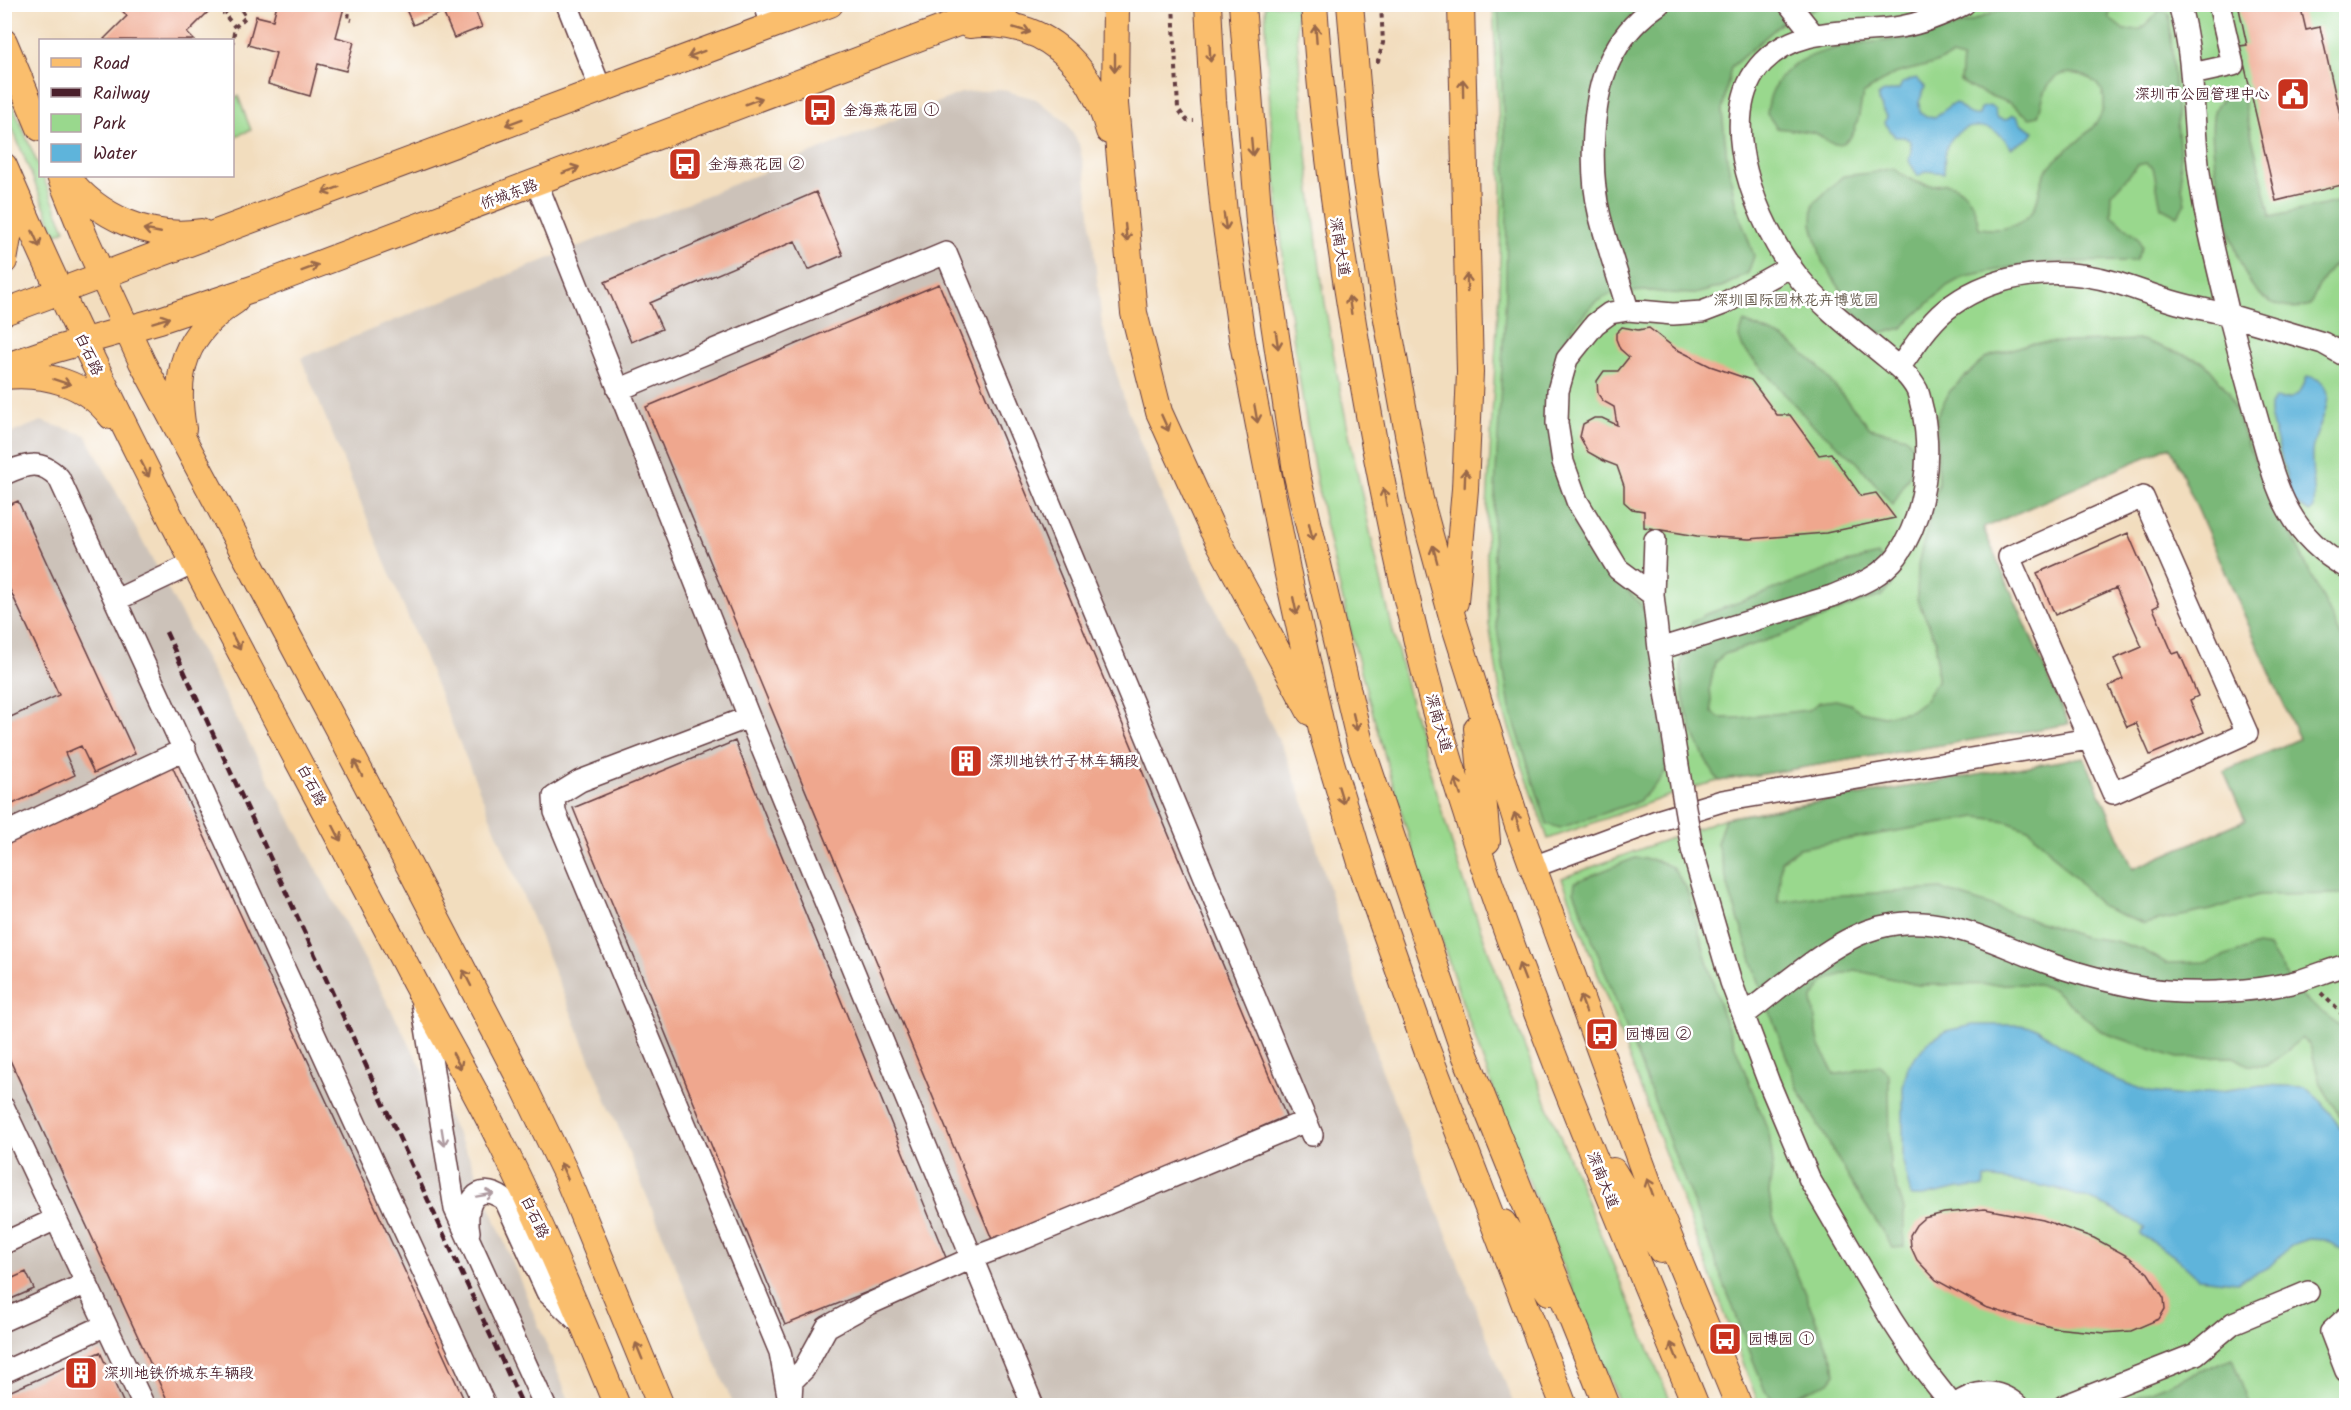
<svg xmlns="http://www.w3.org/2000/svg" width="2351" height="1410" viewBox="0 0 2351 1410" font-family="Kalam,'LXGW WenKai TC',sans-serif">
  <rect width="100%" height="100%" fill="#fff"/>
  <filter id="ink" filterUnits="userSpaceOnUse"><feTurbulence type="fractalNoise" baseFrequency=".0167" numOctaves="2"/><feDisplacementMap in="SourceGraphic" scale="12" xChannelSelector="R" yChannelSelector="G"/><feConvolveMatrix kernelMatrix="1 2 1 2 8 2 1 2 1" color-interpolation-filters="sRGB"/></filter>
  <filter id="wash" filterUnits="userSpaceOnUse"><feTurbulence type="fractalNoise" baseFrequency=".008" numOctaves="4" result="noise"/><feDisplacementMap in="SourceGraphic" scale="24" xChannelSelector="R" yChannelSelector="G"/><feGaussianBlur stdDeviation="1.35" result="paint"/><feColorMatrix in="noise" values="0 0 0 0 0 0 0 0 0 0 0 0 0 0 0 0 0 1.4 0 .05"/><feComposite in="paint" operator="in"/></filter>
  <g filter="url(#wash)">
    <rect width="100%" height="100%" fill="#f2ddbe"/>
    <!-- industrial -->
    <path fill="#ccc2b9" d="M999 89 1036 99 1066 122 1079 144 1086 177 1102 324 1127 409 1166 506 1286 755 1305 806 1380 1065 1514 1405H733L301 358 961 93Z
      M41 421 86 435 470 1158 571 1405 5 1406 4 436Z"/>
    <!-- green -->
    <path fill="#99d88d" stroke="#727c5c" stroke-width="1.5" d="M1265 5H1295C1301 100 1310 195 1323 289 1334 369 1352 448 1369 527 1395 646 1425 765 1464 881 1524 1059 1600 1232 1672 1405H1620C1579 1306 1538 1207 1500 1107 1454 984 1414 859 1378 732 1352 641 1328 548 1312 455 1285 305 1270 156 1265 5Z
      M1493 5H2346V1405H1759L1562 878 1725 818 2084 757 2133 869 2245 820 2224 772 2299 739 2170 446 1983 528 2069 724 1719 781 1690 788 1548 839 1503 710 1489 624 1486 525 1499 290 1502 189Z
      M5 86 65 230 56 235 5 110Z
      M238 96 251 130 233 137V98Z"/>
    <!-- forest -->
    <path fill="#7ab878" stroke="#626c52" stroke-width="1.5" d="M1498 5H1825L1782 23 1731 67 1722 111 1727 158 1735 202 1754 256 1748 273 1724 286 1695 294 1667 293 1652 291 1615 292 1595 302 1573 326 1555 366 1559 478 1592 553 1641 605 1649 619 1654 649 1666 770 1659 781 1639 801 1560 828 1547 824 1510 708 1496 622 1493 528 1506 293 1507 189Z
      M2015 5H2109V18L2124 30 2141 29 2160 10 2169 13 2182 187 2185 203 2178 216 2161 207 2153 167 2146 163 2138 165 2112 194 2111 215 2139 238 2142 247 2135 261 2054 262 2025 265 1965 276 1947 286 1902 328 1883 333 1865 327 1822 261 1812 224 1813 204 1843 176 1870 173 1893 168C1904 176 1917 185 1931 185 1937 186 1943 182 1949 184 1970 189 1976 210 1979 228 1997 230 2012 230 2027 217 2042 205 2037 182 2048 168 2063 148 2102 131 2104 103 2106 80 2071 64 2054 79 2044 87 2042 104 2038 116L2030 118 2009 103 1975 90 1960 81 1962 59 1952 56 1933 64 1894 74 1863 94C1859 110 1858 151 1831 143 1825 141 1821 135 1815 133 1803 130 1789 130 1777 128L1767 114C1768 107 1769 98 1772 92 1792 41 1876 45 1920 36 1953 30 1984 16 2015 5Z
      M2242 95 2271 217 2346 200V257C2326 267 2319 285 2310 305 2289 312 2267 305 2253 287 2233 263 2200 131 2217 105 2223 96 2234 96 2242 95Z
      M1744 322 1785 339 1816 364 1870 428 1906 437 1915 448 1913 468 1893 505 1856 461 1812 424 1743 348 1739 337Z
      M2142 340 2204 362 2229 392 2246 442 2346 646V894L2259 895 2210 910 2144 924 2102 907 2030 830 2007 821 1977 817 1799 848 1781 861 1778 902 1814 897 1941 889 2084 937 2115 941 2143 950 2166 963 2209 962 2257 945 2269 947 2298 994 2346 1030V1126L2320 1083 2310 1045 2301 1037 2290 1049 2266 1066 2248 1065 2234 1057 2177 1058 2102 1032 2054 990 2038 984 1918 985 1855 970 1824 981 1812 1000 1819 1044 1834 1074C1851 1074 1864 1067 1880 1065L1889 1075 1890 1167 1904 1209V1247L1893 1248 1854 1187 1799 1091 1759 982 1730 893 1717 843 1725 818 2084 757 2133 869 2245 820 2224 772 2299 739 2170 446 1983 528 2069 724 1719 781C1697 751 1676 696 1682 658 1684 646 1689 634 1692 622L1704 615 1852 561 1878 555 1894 572 1891 585 1881 596 1853 605 1785 634 1725 654 1715 662 1710 687 1712 712 1720 718H1740L1808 710 1820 702 1836 700 1850 704 1860 711 1884 716 1910 711 1925 700 1937 681 1936 641 1917 599 1918 564 1938 485 1937 416 1950 391 1985 358 2031 343Z
      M1635 858 1656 860 1672 867 1686 887 1722 1013 1769 1133 1773 1163 1769 1193 1773 1217 1833 1361 1835 1374 1829 1382 1782 1401 1772 1398 1765 1391 1574 891 1575 882Z
      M2232 1358 2250 1405H2116Z"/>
    <!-- water -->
    <path fill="#5eb4db" stroke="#546a83" stroke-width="1.5" d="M1916 78 1925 87 1919 102 1920 111 1925 116 1935 118 1950 105 1956 103C1964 109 1968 117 1979 115L1981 108 1989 106 1995 109 1996 117C2004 121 2007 121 2013 115L2017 116 2020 123 2034 131 2031 137 2011 148C1998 123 1963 118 1948 144 1944 153 1944 164 1944 173L1927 171 1918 176 1909 161 1911 150V141L1904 137H1895L1885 123 1887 116 1878 101V96L1882 93 1899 89 1902 83Z
      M2307 376C2351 384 2312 429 2312 453 2311 472 2316 490 2314 509L2310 512 2296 504 2292 497 2270 415V405L2275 398C2294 402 2302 394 2307 376Z
      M1973 1025H2020L2036 1028 2105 1075 2148 1092 2185 1096 2263 1085 2305 1087 2322 1102 2346 1136V1252L2325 1240 2309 1239 2291 1245 2269 1267 2237 1282 2198 1278 2174 1256 2140 1234 2145 1228C2094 1194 2045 1184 1985 1178L1983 1187 1959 1188 1923 1196H1911L1903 1162V1087L1908 1066 1928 1042 1946 1031Z"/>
    <g id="blocks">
      <!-- building -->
      <path fill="#efa78e" d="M116 4H216L187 33 194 40H106L104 39 127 16Z
        M277 4H345L336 37 354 42 346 71 318 64 310 96 268 84 276 53 248 45 256 16 273 20Z
        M2238 4H2300L2306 30 2320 27 2346 142V184L2276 201 2240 46 2247 45Z
        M404 5H488L475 10 482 27 454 38 443 12 413 25Z
        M816 192 843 255 808 270 795 241 650 303 662 329 631 342 605 282Z
        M939 284 1286 1116 994 1244 646 407Z
        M1622 327 1638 330 1649 328 1676 349 1710 366 1751 380 1777 415H1790L1819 455 1831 453 1861 496 1876 493 1895 518 1826 533 1749 539 1697 536 1644 527V511L1632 509 1624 502V486L1617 466 1604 461 1588 452 1580 437 1583 424 1594 418H1602L1617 425 1614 407 1603 401 1598 394 1597 381 1604 371H1618L1629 357 1620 349 1616 339V333Z
        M18 501 135 754 94 773 81 746 65 753 75 775 4 808V720L59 695 4 577V507Z
        M2128 533 2159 605 2153 608 2173 654 2179 652 2198 696 2190 700 2204 732 2150 755 2136 723 2127 727 2109 686 2123 679 2114 659 2142 647 2116 588 2055 615 2037 573Z
        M735 741 947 1260 785 1325 573 808Z
        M172 766 467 1406H170L4 1047V845Z
        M1985 1209 2043 1220 2094 1238 2129 1257 2148 1273 2164 1298 2165 1309 2159 1319 2131 1331 2105 1333 2054 1328 1985 1307 1936 1280 1917 1260 1911 1247 1910 1235 1916 1225 1924 1218 1944 1213Z
        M26 1272 34 1289 4 1302V1282Z
        M100 1352 125 1406H4V1394Z"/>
    </g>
  </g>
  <g filter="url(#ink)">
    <use href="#blocks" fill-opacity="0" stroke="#633c41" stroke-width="1.5"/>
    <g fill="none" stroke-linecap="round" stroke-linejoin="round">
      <defs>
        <path id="minor" d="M567 4 601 90
          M765 4 772 26
          M1789 4 1813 34
          M2179 4C2195 59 2192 116 2199 172 2205 220 2218 267 2229 315L2323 343 2346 356
          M2192 74 2233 65 2219 4
          M537 184 749 717 1033 1406
          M1628 310C1619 279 1608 248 1600 217 1589 172 1590 91 1615 51 1626 31 1640 17 1659 4
          M1899 368C1914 347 1930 320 1952 305 1998 272 2061 266 2114 282 2134 288 2152 295 2171 301 2190 307 2210 310 2229 315 2238 349 2247 383 2257 418 2275 481 2284 533 2346 567
          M618 390 946 253 1312 1135
          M4 474C27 464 40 459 59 478L485 1406
          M2143 497 2247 733 2113 793 2009 557Z
          M1655 540 1653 595 1659 649 1680 778
          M1653 595 1618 569 1577 501 1563 462 1557 423 1558 391 1567 359 1595 324 1610 313 1628 310 1673 314 1702 312 1723 304 1791 266
          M116 600 194 563
          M1659 649 1832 596C1856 586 1881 577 1897 556 1925 517 1932 458 1923 412 1921 405 1920 397 1917 390 1909 374 1893 363 1880 352 1852 329 1822 306 1799 278 1759 229 1711 116 1763 62 1800 24 1853 35 1900 27 1924 23 1943 15 1964 4
          M749 717 580 781 554 797 555 812 780 1352 790 1406
          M4 834 185 749
          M1692 849 1731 982 1769 1083 1810 1180 1891 1319 1923 1368 1953 1406
          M1533 867 1657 821 1722 801 2089 739
          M422 1002 455 1209 545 1406
          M1744 1015C1783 986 1833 939 1880 927 1940 911 1991 942 2045 962 2074 973 2106 981 2137 987 2182 996 2250 993 2295 982 2312 977 2329 970 2346 965
          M4 1108 144 1406
          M469 1232C464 1205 475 1179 505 1200L547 1292 582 1325
          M4 1243 56 1219
          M2346 1318 2331 1332 2346 1371
          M4 1320 87 1283
          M4 1372 106 1325
          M791 1399 792 1381 804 1369 827 1327 867 1305 972 1258 1025 1238 1306 1121
          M1954 1406C1975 1389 1997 1388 2018 1406
          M2064 1406 2196 1354 2233 1323 2308 1292"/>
        <path id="major" d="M1116 4 1115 104 1134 313 1159 412 1212 529 1310 712
          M1208 4 1213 101 1224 213 1242 338 1287 570 1324 739 1362 866 1427 1050 1564 1406
          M1242 4 1259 222 1296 471 1360 743 1464 1052 1607 1406
          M1314 4C1323 139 1343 272 1367 404 1389 525 1414 644 1450 762 1517 981 1609 1193 1696 1406
          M1350 4 1365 175 1384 303 1420 499 1453 620 1518 826 1660 1215 1739 1406
          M969 25C1043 17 1090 62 1109 131
          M4 42 40 128
          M4 166C123 444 271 706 410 973 440 1031 474 1087 502 1145 544 1230 581 1317 617 1406
          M60 176 85 238 142 362 340 733 524 1087 565 1172 661 1406
          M67 177C98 217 149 240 201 232
          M4 261 11 220 9 193
          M4 312 830 4
          M4 367 53 350 160 320 255 288 1008 4
          M4 376C45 372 86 383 111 416
          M183 429C173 371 185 333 235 301
          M1455 602 1465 489 1470 372 1461 4
          M1477 728 1487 841
          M1613 1171 1661 1250
          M1503 1223 1549 1292"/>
      </defs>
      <!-- minor casing -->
      <use href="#minor" stroke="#633c41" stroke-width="24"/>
      <!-- major casing -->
      <use href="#major" stroke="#633c41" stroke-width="28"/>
      <!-- path -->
      <path stroke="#633c41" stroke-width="4" stroke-dasharray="4.5 4.5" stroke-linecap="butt" d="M233 4 224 14 235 27
        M350 4 348 19 352 20
        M1173 4 1178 109 1187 121H1194
        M232 45 235 27 246 17 238 4
        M1376 61H1378L1383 43 1381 4
        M2321 993 2346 1018"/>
      <!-- minor -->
      <use href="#minor" stroke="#fff" stroke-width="21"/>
      <!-- major -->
      <use href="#major" stroke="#fabe6d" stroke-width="26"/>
      <!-- rail -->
      <path stroke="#4a1f2b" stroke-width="4.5" stroke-dasharray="9 4.5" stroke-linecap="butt" d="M166 632 523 1406"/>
      <defs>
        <path id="minor-bridge" d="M1680 778 1692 849"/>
      </defs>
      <!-- minor-bridge casing -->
      <use href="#minor-bridge" stroke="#633c41" stroke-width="24" stroke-linecap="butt"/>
      <!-- minor-bridge -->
      <use href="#minor-bridge" stroke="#fff" stroke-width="21"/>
    </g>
    <!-- one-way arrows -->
    <defs><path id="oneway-shaft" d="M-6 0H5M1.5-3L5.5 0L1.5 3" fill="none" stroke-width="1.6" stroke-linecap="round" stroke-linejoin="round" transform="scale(1.5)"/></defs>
    <g stroke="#996749">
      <use href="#oneway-shaft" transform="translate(1022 30) rotate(16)"/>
      <use href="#oneway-shaft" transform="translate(1316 34) rotate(-94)"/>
      <use href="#oneway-shaft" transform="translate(1210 53) rotate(87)"/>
      <use href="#oneway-shaft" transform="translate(696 54) rotate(160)"/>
      <use href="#oneway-shaft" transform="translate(1115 63) rotate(90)"/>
      <use href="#oneway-shaft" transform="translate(1463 88) rotate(-91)"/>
      <use href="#oneway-shaft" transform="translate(754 101) rotate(-21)"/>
      <use href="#oneway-shaft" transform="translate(514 122) rotate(160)"/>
      <use href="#oneway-shaft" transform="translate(1252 147) rotate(85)"/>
      <use href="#oneway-shaft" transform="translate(571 170) rotate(-21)"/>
      <use href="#oneway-shaft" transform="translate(331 190) rotate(160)"/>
      <use href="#oneway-shaft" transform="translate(1225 222) rotate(82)"/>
      <use href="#oneway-shaft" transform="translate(152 231) rotate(-169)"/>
      <use href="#oneway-shaft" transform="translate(1126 233) rotate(84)"/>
      <use href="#oneway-shaft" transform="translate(36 239) rotate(66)"/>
      <use href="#oneway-shaft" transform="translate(310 268) rotate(-20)"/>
      <use href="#oneway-shaft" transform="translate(1467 283) rotate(-91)"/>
      <use href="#oneway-shaft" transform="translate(1350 305) rotate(-99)"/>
      <use href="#oneway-shaft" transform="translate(161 320) rotate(-17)"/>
      <use href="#oneway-shaft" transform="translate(1277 340) rotate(82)"/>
      <use href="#oneway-shaft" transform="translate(62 382) rotate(18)"/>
      <use href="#oneway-shaft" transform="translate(1256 414) rotate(80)"/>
      <use href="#oneway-shaft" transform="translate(1165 423) rotate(66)"/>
      <use href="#oneway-shaft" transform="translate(145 469) rotate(63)"/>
      <use href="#oneway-shaft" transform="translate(1465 478) rotate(-88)"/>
      <use href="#oneway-shaft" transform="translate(1385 497) rotate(-101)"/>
      <use href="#oneway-shaft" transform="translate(1311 532) rotate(77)"/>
      <use href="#oneway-shaft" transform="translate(1435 554) rotate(-105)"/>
      <use href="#oneway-shaft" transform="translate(1295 606) rotate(78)"/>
      <use href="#oneway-shaft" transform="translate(236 642) rotate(62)"/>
      <use href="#oneway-shaft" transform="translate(1355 722) rotate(77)"/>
      <use href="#oneway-shaft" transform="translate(358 768) rotate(-117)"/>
      <use href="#oneway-shaft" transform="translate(1458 787) rotate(-108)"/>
      <use href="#oneway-shaft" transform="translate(1341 795) rotate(73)"/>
      <use href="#oneway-shaft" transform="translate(1517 821) rotate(-108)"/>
      <use href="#oneway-shaft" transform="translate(337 833) rotate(63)"/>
      <use href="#oneway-shaft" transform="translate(1522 972) rotate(-111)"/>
      <use href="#oneway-shaft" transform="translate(467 978) rotate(-117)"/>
      <use href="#oneway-shaft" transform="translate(1583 1004) rotate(-110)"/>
      <use href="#oneway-shaft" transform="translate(457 1061) rotate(62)"/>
      <use href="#oneway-shaft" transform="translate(564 1171) rotate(-114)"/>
      <use href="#oneway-shaft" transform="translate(1650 1187) rotate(-110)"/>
      <use href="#oneway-shaft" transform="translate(639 1351) rotate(-112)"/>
      <use href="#oneway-shaft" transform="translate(1674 1351) rotate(-112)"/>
    </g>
    <g stroke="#ae9aa0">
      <use href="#oneway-shaft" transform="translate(443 1137) rotate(81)"/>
      <use href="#oneway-shaft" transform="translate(485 1195) rotate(-10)"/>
    </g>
  </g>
  <!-- icons -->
  <defs>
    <symbol id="civic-square" viewBox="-11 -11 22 22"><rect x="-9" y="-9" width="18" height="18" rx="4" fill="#c8321e" stroke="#fff"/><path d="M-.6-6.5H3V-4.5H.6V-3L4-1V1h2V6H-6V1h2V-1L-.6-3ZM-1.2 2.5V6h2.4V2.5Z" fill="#fff"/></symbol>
    <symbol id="bus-square" viewBox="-11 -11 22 22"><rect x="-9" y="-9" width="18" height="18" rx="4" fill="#c8321e" stroke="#fff"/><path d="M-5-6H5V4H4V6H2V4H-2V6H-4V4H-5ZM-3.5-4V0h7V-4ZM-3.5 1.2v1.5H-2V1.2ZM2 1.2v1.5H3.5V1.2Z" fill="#fff"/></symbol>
    <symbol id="building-square" viewBox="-11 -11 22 22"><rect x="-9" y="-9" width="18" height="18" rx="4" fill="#c8321e" stroke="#fff"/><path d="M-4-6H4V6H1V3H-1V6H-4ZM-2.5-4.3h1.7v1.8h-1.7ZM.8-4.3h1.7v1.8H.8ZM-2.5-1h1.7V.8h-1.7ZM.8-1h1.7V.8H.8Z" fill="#fff"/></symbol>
  </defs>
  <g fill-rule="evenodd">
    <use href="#civic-square" x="2274" y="75" width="38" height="38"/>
    <use href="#bus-square" x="801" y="91" width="38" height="38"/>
    <use href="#bus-square" x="666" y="145" width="38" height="38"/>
    <use href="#building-square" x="947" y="742" width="38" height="38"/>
    <use href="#bus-square" x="1583" y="1015" width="38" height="38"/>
    <use href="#bus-square" x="1706" y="1320" width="38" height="38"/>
    <use href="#building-square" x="62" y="1354" width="38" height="38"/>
  </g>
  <g text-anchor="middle" stroke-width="5" stroke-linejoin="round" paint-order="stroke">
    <!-- poi labels -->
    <g font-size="15" fill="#4a1f2b" stroke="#fff" text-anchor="start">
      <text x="2270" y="99" text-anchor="end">深圳市公园管理中心</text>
      <text x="843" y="115">金海燕花园 ①</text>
      <text x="708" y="169">金海燕花园 ②</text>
      <text x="989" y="766">深圳地铁竹子林车辆段</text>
      <text x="1625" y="1039">园博园 ②</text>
      <text x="1748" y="1344">园博园 ①</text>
      <text x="104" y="1378">深圳地铁侨城东车辆段</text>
    </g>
    <!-- street labels -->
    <g font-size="15" fill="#4a1f2b" stroke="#fff">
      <text transform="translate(509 194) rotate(-20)" y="5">侨城东路</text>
      <text transform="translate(1340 247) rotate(81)" y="5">深南大道</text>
      <text transform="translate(89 354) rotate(65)" y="5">白石路</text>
      <text transform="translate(1439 723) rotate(74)" y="5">深南大道</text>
      <text transform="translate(312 785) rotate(62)" y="5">白石路</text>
      <text transform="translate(1603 1180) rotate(68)" y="5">深南大道</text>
      <text transform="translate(535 1217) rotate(65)" y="5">白石路</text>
    </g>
    <!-- park labels -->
    <g font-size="15" fill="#625648" stroke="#fff">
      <text x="1796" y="305">深圳国际园林花卉博览园</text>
    </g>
  </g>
  <!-- margin -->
  <rect width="2351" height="1410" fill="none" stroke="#fff" stroke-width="24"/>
  <!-- legend -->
  <rect x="39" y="39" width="195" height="138" fill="#ffffff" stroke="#b7a5aa" stroke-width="1.5"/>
  <rect x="51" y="58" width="30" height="9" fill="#fabe6d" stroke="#b7a5aa" stroke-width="1.5"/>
  <text x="93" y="69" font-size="18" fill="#4a1f2b">Road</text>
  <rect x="51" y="88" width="30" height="9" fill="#4a1f2b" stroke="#b7a5aa" stroke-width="1.5"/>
  <text x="93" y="99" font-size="18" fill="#4a1f2b">Railway</text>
  <rect x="51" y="114" width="30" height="18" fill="#99d88d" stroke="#b7a5aa" stroke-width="1.5"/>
  <text x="93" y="129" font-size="18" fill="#4a1f2b">Park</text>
  <rect x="51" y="144" width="30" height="18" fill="#5eb4db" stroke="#b7a5aa" stroke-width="1.5"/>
  <text x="93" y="159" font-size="18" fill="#4a1f2b">Water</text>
</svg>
